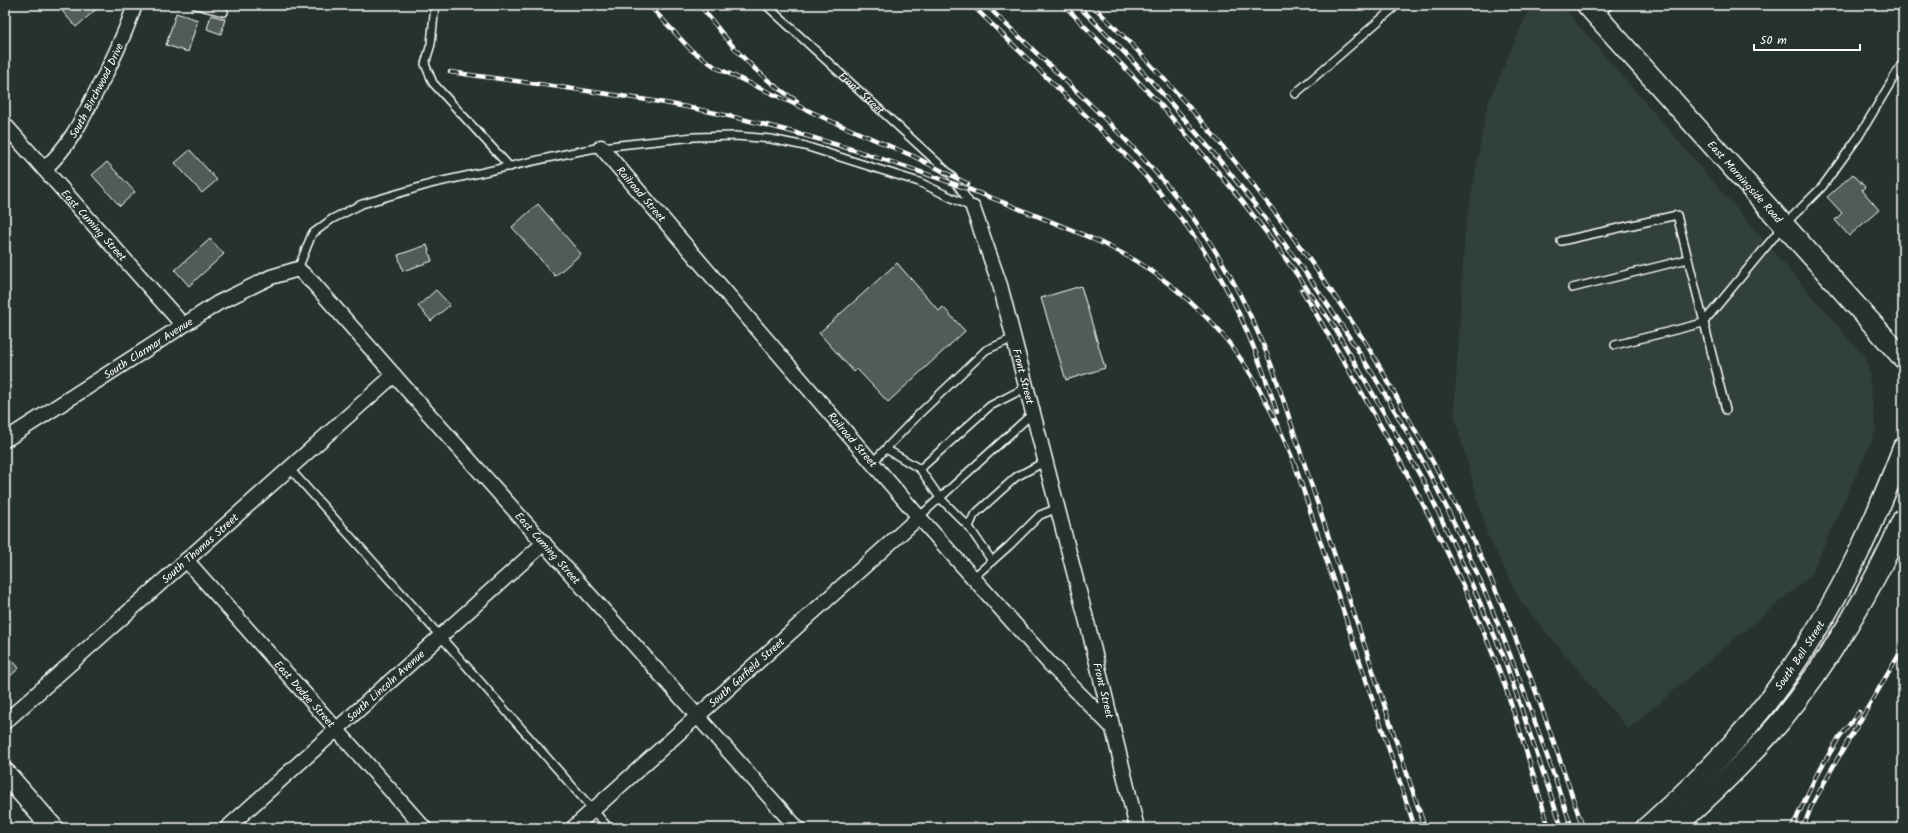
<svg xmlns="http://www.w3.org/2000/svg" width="1908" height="833" viewBox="0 0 1908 833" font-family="Kalam,sans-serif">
  <rect width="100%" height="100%" fill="#26332d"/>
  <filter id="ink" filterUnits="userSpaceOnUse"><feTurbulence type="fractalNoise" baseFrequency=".025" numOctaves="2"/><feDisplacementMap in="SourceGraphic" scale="8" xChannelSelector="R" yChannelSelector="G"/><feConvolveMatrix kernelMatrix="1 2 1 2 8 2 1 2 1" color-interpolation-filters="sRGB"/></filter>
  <g filter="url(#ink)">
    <!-- built -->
    <path fill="#333f3a" d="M1531 5H1561L1867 360 1876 431 1810 576 1628 729 1521 602 1487 534 1454 414 1465 232 1487 105Z"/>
    <!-- building -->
    <path fill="#515c57" stroke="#fff" d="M57 5H101L76 27Z
      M176 13 198 20 188 52 166 45Z
      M211 15 225 19 221 34 207 29Z
      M190 150 217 180 202 193 175 163Z
      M107 162 135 192 120 206 92 175Z
      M1853 174 1865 187 1862 190 1879 210 1849 236 1835 220 1842 213 1827 197Z
      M538 204 581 254 555 276 512 227Z
      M210 239 224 254 189 286 175 270Z
      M427 245 432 261 403 271 398 255Z
      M897 263 939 311 943 307 965 331 888 402 857 369 854 372 819 333Z
      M1081 286 1105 368 1066 380 1041 298Z
      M436 290 450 305 431 321 418 306Z
      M5 652 19 668 5 681Z"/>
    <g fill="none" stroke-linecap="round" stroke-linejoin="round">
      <defs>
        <g id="lane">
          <path d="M196 5 224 12"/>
          <path d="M435 5 431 44 425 64 433 83 510 167"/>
          <path id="s1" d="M766 5 951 175 973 208"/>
          <path d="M1599 15 1609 5"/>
          <path d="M1295 94 1397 5"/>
          <path d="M1561 241 1677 215 1726 410"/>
          <path d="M298 269 312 234 332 219 362 204 434 183 570 153 601 147 694 137 736 136 771 139 805 146 919 182 973 208"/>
          <path d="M1572 288 1688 259"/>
          <path d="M1615 345 1703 323 1784 225 1822 187 1859 136 1903 62"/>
          <path d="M886 449 920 469"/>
          <path d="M873 462 919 414 986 350 1014 338"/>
          <path d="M289 468 440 636 609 828"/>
          <path d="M919 517 1033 413"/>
          <path d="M969 527 940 498 920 469 990 406 1027 387"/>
          <path d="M992 561 969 527 974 515 1016 477 1046 461"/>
          <path d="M974 577 1009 546 1040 515 1058 508"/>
        </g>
        <g id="street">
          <path id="s2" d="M5 125 183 325"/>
          <path id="s3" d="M601 147 919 517 1050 664 1112 727"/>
          <path id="s4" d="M44 169C68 148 81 122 95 94 111 65 124 36 135 5"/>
          <path id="s5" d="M973 208 1000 285 1090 634 1137 828"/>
          <path id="s6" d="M5 440 218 303 271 277 298 269 314 284 394 375 797 828"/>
          <path id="s7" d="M186 560 424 828"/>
          <path id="s8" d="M5 722 394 375"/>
          <path id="s9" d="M227 828 544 543"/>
          <path id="s10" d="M573 828 919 517"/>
        </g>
        <g id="secondary">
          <path id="s11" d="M1587 5 1903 358"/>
          <path d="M5 773 53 828"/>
          <path id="s12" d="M1646 828C1681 796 1716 764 1747 727 1790 676 1828 615 1858 554 1875 520 1889 484 1903 448"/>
          <path d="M1674 828C1711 795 1747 760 1779 723 1826 666 1874 587 1903 519"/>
        </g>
      </defs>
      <!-- lane casing -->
      <use href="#lane" stroke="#fff" stroke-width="10"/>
      <!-- street casing -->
      <use href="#street" stroke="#fff" stroke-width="17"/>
      <!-- secondary casing -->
      <use href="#secondary" stroke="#fff" stroke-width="23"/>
      <!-- lane -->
      <use href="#lane" stroke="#26332d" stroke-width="7"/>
      <!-- street -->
      <use href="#street" stroke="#26332d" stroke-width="14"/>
      <!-- secondary -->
      <use href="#secondary" stroke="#26332d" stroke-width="20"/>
      <defs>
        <path id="rail" d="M649 5 691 50 717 68 833 122 913 156 968 184
          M700 5C731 46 753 73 797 101
          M972 5C1006 38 1040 71 1074 104 1126 154 1177 205 1215 268 1242 314 1261 362 1277 412
          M986 5C1057 74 1137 142 1196 222 1229 268 1254 319 1274 372L1425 828
          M1064 5 1160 104 1234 191 1270 237 1333 325 1424 482 1466 571 1503 655 1562 828
          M1077 5C1130 55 1178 110 1225 167 1315 278 1395 398 1456 527 1502 625 1537 726 1572 828
          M1092 5C1198 107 1288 222 1367 345 1382 370 1396 396 1410 421 1435 465 1459 509 1480 555 1521 643 1552 736 1583 828
          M450 72C521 82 593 91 665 103 780 123 896 161 1005 203 1048 221 1095 237 1136 261 1161 276 1184 295 1205 316 1248 358 1273 412 1296 467
          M1302 290C1374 412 1446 535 1498 667 1518 720 1533 774 1549 828
          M1294 462 1415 828
          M1792 828 1816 776 1837 741 1859 712
          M1803 828 1811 807 1831 770 1903 648"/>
      </defs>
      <!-- rail casing -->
      <use href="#rail" stroke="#fff" stroke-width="4.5"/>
      <!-- rail -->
      <use href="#rail" stroke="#26332d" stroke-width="3" stroke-dasharray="9" stroke-linecap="butt"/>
    </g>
  </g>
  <g text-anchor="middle" stroke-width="3.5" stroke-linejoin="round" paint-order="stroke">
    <!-- street labels -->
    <g font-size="11" fill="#fff" stroke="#26332d">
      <text dy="4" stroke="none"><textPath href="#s4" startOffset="95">South Birchwood Drive</textPath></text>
      <text dy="4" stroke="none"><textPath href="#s1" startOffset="130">Front Street</textPath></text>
      <text dy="4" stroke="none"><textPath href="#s11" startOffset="237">East Morningside Road</textPath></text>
      <text dy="4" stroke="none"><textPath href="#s3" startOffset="62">Railroad Street</textPath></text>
      <text dy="4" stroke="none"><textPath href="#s2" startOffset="134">East Cuming Street</textPath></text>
      <text dy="4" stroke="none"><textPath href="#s6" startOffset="170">South Clarmar Avenue</textPath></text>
      <text dy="4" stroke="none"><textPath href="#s5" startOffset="176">Front Street</textPath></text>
      <text dy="4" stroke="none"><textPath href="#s3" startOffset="386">Railroad Street</textPath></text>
      <text dy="4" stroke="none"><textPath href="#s8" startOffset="261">South Thomas Street</textPath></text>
      <text dy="4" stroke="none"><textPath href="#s6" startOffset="715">East Cuming Street</textPath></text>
      <text dy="4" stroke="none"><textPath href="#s12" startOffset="232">South Bell Street</textPath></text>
      <text dy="4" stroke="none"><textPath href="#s10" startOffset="233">South Garfield Street</textPath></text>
      <text dy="4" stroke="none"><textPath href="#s9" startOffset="213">South Lincoln Avenue</textPath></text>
      <text dy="4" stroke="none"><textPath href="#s5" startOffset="500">Front Street</textPath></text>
      <text dy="4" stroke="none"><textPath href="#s7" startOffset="179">East Dodge Street</textPath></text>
    </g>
  </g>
  <!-- margin -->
  <rect width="1908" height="833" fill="none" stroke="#26332d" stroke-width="20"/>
  <rect x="10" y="10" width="1888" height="813" fill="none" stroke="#fff" stroke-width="1.5" filter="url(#ink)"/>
  <!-- scale -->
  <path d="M1754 44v6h106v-6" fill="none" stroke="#ffffff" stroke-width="2"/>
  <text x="1760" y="44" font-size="12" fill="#ffffff" stroke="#26332d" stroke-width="3" paint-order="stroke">50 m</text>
</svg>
